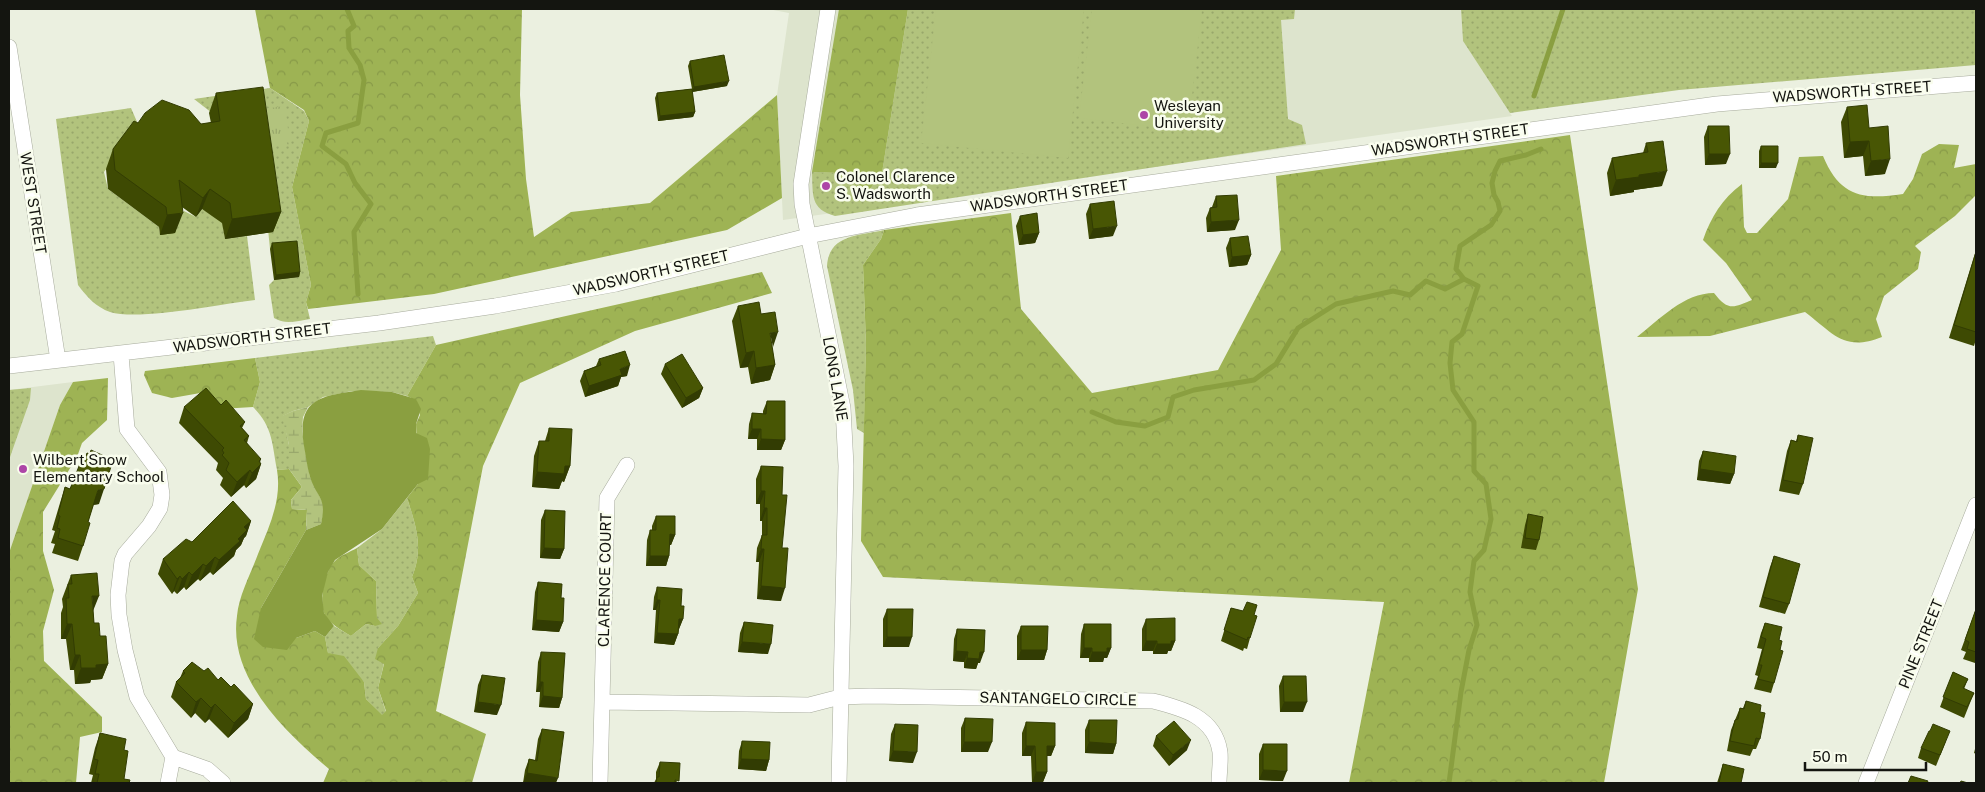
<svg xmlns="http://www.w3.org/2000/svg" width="1985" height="792" viewBox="0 0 1985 792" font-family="'Public Sans',sans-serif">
  <defs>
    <pattern id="grass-dots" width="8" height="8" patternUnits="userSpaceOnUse" patternTransform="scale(1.25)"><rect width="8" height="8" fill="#b2c37d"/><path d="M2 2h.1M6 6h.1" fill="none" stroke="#98a76b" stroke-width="1.8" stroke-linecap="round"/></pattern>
    <pattern id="forest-crowns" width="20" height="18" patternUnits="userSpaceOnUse" patternTransform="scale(1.25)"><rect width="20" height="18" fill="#9eb354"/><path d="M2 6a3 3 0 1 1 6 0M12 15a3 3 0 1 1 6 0" fill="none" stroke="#879948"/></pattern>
    <pattern id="wetland-marsh" width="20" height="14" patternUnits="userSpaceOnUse" patternTransform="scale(1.25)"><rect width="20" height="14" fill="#b2c37d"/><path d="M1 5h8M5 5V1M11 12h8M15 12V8" fill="none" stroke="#98a76b"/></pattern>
    <pattern id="park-tufts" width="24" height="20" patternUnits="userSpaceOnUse" patternTransform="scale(1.25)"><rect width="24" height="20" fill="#b2c37d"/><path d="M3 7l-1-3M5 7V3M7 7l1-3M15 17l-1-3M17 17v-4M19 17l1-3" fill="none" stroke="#98a76b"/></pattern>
  </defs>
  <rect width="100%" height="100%" fill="#ebf0e0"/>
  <!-- built -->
  <path fill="#dde4cd" d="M768 9H1461L1463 41 1512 116 783 220 777 95 789 13Z
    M73 382 60 405 9 553V390Z"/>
  <!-- grass -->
  <path fill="url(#grass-dots)" d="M908 9H1295L1294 19 1281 20 1288 119 1302 125 1306 144 835 216C810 209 813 195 812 172L839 173 867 193 882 173Z
    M1461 9H1976V65L1679 90 1510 113 1463 41Z
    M270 88 304 111 309 121 292 187 311 285 306 302 310 319C297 321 285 325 274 318L269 285 274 280 299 277 295 246 270 249 256 110 212 113 194 99Z
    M131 108 141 131 127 141 104 172 108 189 159 227 160 234 184 211 196 217 202 209 212 215 220 205 225 239 247 236 255 300C221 304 139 321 110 312 96 307 87 297 78 285L56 119Z
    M884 230 881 239 863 265 866 344 864 433 857 429 853 390 827 266C829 234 859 236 884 230Z
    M433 336 436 345 407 396 392 392 352 391 323 397 308 407 293 411 283 416 289 445V469L277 470C272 444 273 427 253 407L260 382 255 358Z
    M31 388 30 400 9 460V390Z
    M407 498C416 526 424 548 412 577L418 593 398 626 378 648 384 663 378 688 386 712 382 716 366 699 364 682 328 653 325 637 334 626 351 636 366 624 375 626 377 618 376 581 359 565 357 548 382 529Z"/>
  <!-- forest -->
  <path fill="url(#forest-crowns)" d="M255 9H522L520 95 526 179 534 237 571 212 650 203 777 95 782 198 727 230 434 294 308 309 306 302 311 285 292 187 309 121 304 110 270 88Z
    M839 9H908L882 173 867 193 839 173 812 172Z
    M1570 135 1638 589 1604 783H1349L1384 602 883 577 861 541 866 344 863 265 881 239 884 230 1011 213 1021 309 1092 393 1218 370 1281 250 1276 176Z
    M1939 144 1959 145 1954 168 1976 164V195L1955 216 1915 246 1921 252 1918 269 1884 296 1876 319 1882 337C1844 352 1834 334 1805 312L1710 336 1637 337C1660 319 1684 293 1714 293 1728 311 1733 308 1752 300L1726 263 1703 240C1711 217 1722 199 1742 184L1744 227 1747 233H1757L1788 199 1799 157 1823 156C1840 197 1863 200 1903 194L1913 179 1922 154Z
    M762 272 772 293 635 331 520 383 483 466 436 711 486 734 472 783H323L329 769C286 733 228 678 237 616 239 595 251 573 258 554 269 527 282 500 277 470L289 469 302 487 291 500 292 509 307 510 306 530 261 608 296 638 315 631 325 637 328 653 344 656 364 682 366 699 382 715 386 711 378 688 384 664 375 659 378 648 398 626 418 593 412 577C424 548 416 526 407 498L418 484 416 424 420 415 416 400 407 396 436 345Z
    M255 358 260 382 253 407 221 409 206 392 172 398 152 393 144 375 145 371Z
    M108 378 107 420 82 443 77 457 43 512V551L54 590 43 631 44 661 102 717V732L80 737 76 783H9V553L60 405 73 382Z
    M357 548 359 565 376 581 377 618 382 624 375 626 366 624 351 636C341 630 328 623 324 613 319 599 325 569 336 560 341 555 350 552 357 548Z"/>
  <!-- wetland -->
  <path fill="url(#wetland-marsh)" d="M308 407 303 417 302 431 310 477 325 507 321 524 306 530 307 510 292 509 291 500 302 487 289 469V445L282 416 293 411Z"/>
  <!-- park -->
  <path fill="url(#park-tufts)" d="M285 106 290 144 261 148 256 110Z"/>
  <!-- garden -->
  <path fill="#b2c37d" d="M936 9H1084L1068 158 921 143Z
    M1092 9H1202L1188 131 1079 118Z"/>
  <!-- water -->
  <path fill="#8a9f40" d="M361 390 392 392 416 399 421 409 416 424V433L427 438 430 449 428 479 418 484 382 529 335 560 328 572 322 596 324 613 334 626 325 637 315 631 296 638 287 650 263 647 254 639 261 608 306 530 321 524C327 497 318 500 310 477 307 467 306 456 304 446 296 398 321 396 361 390Z"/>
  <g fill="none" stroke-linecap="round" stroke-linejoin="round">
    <!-- stream -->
    <path stroke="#8a9f40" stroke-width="5" d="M347 9 354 26 348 31 349 48 360 65 364 80 358 123 326 133 322 146 346 164 355 183 371 204 354 232 358 294
      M1534 96 1563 9
      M1092 412 1116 422 1145 426 1168 417 1173 397 1194 390 1254 380 1276 364 1298 328 1336 304 1393 291 1410 295 1426 281 1445 289 1464 279
      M1449 783 1461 692 1469 650 1477 625 1470 592 1474 561 1484 550 1491 519 1486 484 1474 471V422L1453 390 1450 363 1452 342 1462 334 1478 286 1464 279 1456 269 1460 246 1491 225 1500 211 1498 202 1494 195 1492 183 1495 171 1500 161 1526 155 1541 149"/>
    <defs>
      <path id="minor" d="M828 9 801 184 802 204 843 408 846 466 839 783
        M9 47 58 360
        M121 354 127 429 159 472 162 495 160 508 149 526 125 554 122 561 118 595 119 615 125 650 137 697 173 757 207 769 223 783
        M9 366 379 323 495 306 616 284 808 236 917 215 1717 104 1976 83
        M602 702 809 705 840 697 870 696 1153 701C1182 708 1215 717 1220 752 1221 762 1219 773 1219 783
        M168 783 173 757
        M600 783 607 498 627 465
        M1866 783 1976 505"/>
    </defs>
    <!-- minor casing -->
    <use href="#minor" stroke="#a7ab9c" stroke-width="16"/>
    <!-- minor -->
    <use href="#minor" stroke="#fff" stroke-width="15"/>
  </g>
  <!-- wall -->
  <path fill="#3e4a03" d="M690 61 727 86 692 92 695 112 693 117 658 121 655 98 657 93 692 89 688 66Z
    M216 93 281 212 273 232 225 239 222 223 202 209 196 217 182 207 175 233 160 235 159 227 108 189 106 169 113 149 138 123 201 124 211 123 209 113Z
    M1847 107 1869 128 1885 174 1865 176 1863 156 1844 158 1841 122Z
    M1708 126 1726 164 1705 165 1704 137Z
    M1646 143 1662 186 1634 190V192L1610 196 1607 173 1612 158 1643 153Z
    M1761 146 1776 168H1759V151Z
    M1216 196 1235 230 1207 232 1206 218 1210 208 1212 207Z
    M1090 204 1113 236 1089 239 1086 214Z
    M1020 216 1039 233 1035 243 1019 245 1016 226Z
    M1230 238 1251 255 1247 265 1229 267 1226 248Z
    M272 243 300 272 299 277 274 280 270 249Z
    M1976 250V339L1974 346 1949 338Z
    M738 306 761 314 772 347 775 365 770 380 751 384 748 367 740 368 732 321Z
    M599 359 627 376 621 377 618 386 585 397 580 381 584 371 596 366Z
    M665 364 703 388 699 398 682 408 661 374Z
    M767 401 785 440 781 450H757V439H748L749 424 752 413 763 414V411Z
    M221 405 245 422 242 428 249 436 247 443 261 464 256 479 246 488 244 485 231 497 220 485 223 478 216 470 218 463 179 423 184 407Z
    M549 428 570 466 564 482 562 481 559 489 532 487 534 456 539 441H545Z
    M1798 435 1803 484 1799 495 1779 491 1787 451 1791 440 1796 441Z
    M1703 451 1734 474 1730 484 1697 480 1699 461Z
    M87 453 99 504 93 505 88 522 83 546 78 561 52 553 55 544 51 543 55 531 52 530 60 503 65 487 70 489 84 462Z
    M761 466 782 548 781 601 757 599 759 562H756L757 548 762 535V521H760V504H756V479Z
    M545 510 564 549 560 559 540 558 541 520Z
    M1528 514 1539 540 1536 550 1521 548 1525 525Z
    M656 516 675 535 671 545H669V556L666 566H646L647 540 650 530H652V526Z
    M251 521 246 536 244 538 241 545 236 550 234 556 213 575 210 572 200 581 198 579 186 590 184 587 177 594 174 591 172 594 158 574 163 559 192 542Z
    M1774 556 1789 604 1785 614 1759 607 1770 567Z
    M71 575 93 611 94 623 100 636 108 664 102 679 91 680 90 683 75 684 74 670H70L66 639H61V613L63 607 62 599Z
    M538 582 561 598 563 622 559 632 532 630 535 592Z
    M657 587 681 606 683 619 679 629 678 634 674 645 654 643 656 610H653L654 597Z
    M1231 608 1254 615 1250 638 1247 649 1244 648 1243 651 1221 641Z
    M887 609 909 647H883V619Z
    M1976 609V661L1975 663 1963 659 1966 652 1961 650Z
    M1146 619 1175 641 1171 651H1168L1167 654H1153V651H1142V629Z
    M744 622 768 654 738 652 740 633Z
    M1765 623 1779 640 1780 650 1774 683 1771 693 1754 689 1758 676 1755 675 1762 649 1757 648 1761 633Z
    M1084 624 1111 648 1107 658H1104L1103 662H1089V658H1080L1081 634Z
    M1021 626 1047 650 1044 660H1017V636Z
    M957 629 980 663H978L976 669 964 668V662L953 661 954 639Z
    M541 652 562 698 559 708 539 707 540 692H536L538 662Z
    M183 671H204L231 687 253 704 248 719 228 738 209 719 205 723 195 713 191 718 171 697 176 682 180 678Z
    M1953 672 1968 679 1964 689 1974 693 1964 718 1940 707Z
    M482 675 497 715 474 712 478 685Z
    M1283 676 1303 712H1280L1279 686Z
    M1746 701 1760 712V739L1756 749H1753L1750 756 1727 751 1731 730 1735 720 1740 708H1743Z
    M965 718 988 752H961V728Z
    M1089 720 1116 744 1113 754 1085 753V730Z
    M1026 722 1055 746 1051 756H1047V772L1043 782 1032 783 1031 756H1022V733Z
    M895 724 913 763 889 761 891 734Z
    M542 729 556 783H523L525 770 529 759 535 760 538 739Z
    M100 733 124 750V779L129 783H91L93 775 89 774 95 748Z
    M1156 736 1187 750 1169 766 1153 746Z
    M742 741 769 760 766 771 738 769 739 751Z
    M1946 741 1936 766 1918 758 1921 748Z
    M1263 744 1283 781 1259 780V754Z
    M1976 745V754L1974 753Z
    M660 762 678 783H654L656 779V772Z
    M1723 764 1741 783H1717Z"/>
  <!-- shaded-wall -->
  <path fill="#323c03" d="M729 81 727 86 692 92 694 87Z
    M695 112 693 117 658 121 660 116Z
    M1869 141 1863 156 1844 158 1850 142Z
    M1709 154H1730L1726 164 1705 165Z
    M1890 159 1885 174 1865 176 1871 161Z
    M1761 163H1778L1776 168H1759Z
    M1667 171 1662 186 1634 190V192L1610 196 1616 180 1639 175Z
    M210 189 202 209 196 217 203 198Z
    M281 212 273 232 225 239 232 219Z
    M183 213 175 233 160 235 167 215Z
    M1239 220 1235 230 1207 232 1211 222Z
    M1117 226 1113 236 1089 239 1093 229Z
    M1039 233 1035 243 1019 245 1023 235Z
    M1251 255 1247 265 1229 267 1232 257Z
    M300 272 299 277 274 280 276 275Z
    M778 332 773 347 770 333Z
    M754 351 748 367 740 368 746 353Z
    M630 365 627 376 621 377 618 386 585 397 589 386 620 369Z
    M775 365 770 380 751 384 756 368Z
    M703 388 699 398 682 408 686 398Z
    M752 429H761L757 439H748Z
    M761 439 785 440 781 450H757Z
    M261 459 259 466 261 464 256 479 246 488 252 473 259 461Z
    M565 466H570L564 482 562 481 559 489 532 487 537 472Z
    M1700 469 1734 474 1730 484 1697 480Z
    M250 470 244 485 231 497 237 482Z
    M104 489 99 504 92 505 98 490Z
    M761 491H765L760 504H756Z
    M764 508H767L762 521H760Z
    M251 521 246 536 244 538 241 545 236 550 234 556 213 575 219 560 238 539 244 527Z
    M670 534 675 535 671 545H666Z
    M544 548 564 549 560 559 540 558Z
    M761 549H764L759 562H756Z
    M650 556H669L666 566H646Z
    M215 557 210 572 200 581 206 566Z
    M203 564 198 579 186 590 192 575Z
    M189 572 184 587 177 594 182 579Z
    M180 576 174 591 172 594 177 579Z
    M761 586 785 588 781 601 757 599Z
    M92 596H99L93 611Z
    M657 600H660L656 610H653Z
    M679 619H683L679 629H676Z
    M536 620 563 622 559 632 532 630Z
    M67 624H72L66 639H61Z
    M657 633 678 634 674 645 654 643Z
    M887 637H912L909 647H883Z
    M1146 641H1157L1153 651H1142Z
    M1171 641H1175L1171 651H1168L1167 654H1153L1157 644Z
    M742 642 771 644 768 654 738 652Z
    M1084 648H1092L1089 658H1080Z
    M1107 648H1111L1107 658H1104L1103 662H1089L1092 652Z
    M1021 650H1047L1044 660H1017Z
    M956 651 968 652 964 662 953 661Z
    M980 652H984L980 663H978L976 669 964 668 967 658Z
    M75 655H80L74 670H70Z
    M108 664 102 679 91 680 90 683 75 684 81 668 96 665Z
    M540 682H543L540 692H536Z
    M543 696 562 698 559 708 539 707Z
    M201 698 195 713 191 718 196 702Z
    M478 702 501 705 497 715 474 712Z
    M1284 702H1307L1303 712H1280Z
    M215 704 209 719 205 723 211 708Z
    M253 704 248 719 228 738 234 723Z
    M1191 740 1187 750 1169 766 1173 755Z
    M964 742H992L988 752H961Z
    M1089 742 1116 744 1113 754 1085 753Z
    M1026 746H1035L1031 756H1022Z
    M1047 746H1055L1051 756H1043Z
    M893 751 917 752 913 763 889 761Z
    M741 759 769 760 766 771 738 769Z
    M1263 770 1287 771 1283 781 1259 780Z
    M1036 772H1047L1043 782 1032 783Z
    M527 773 558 778 556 783H523Z"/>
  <!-- building -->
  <path fill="#485604" stroke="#323c03" d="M724 55 729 81 694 87 690 61Z
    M263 87 281 212 232 219 230 203 210 189 203 198 179 180 183 213 167 215 166 207 115 170 113 149 134 121 138 123 145 113 162 100 189 110 201 124 220 121 216 93Z
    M692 89 695 112 660 116 657 93Z
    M1867 105 1869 128 1888 126 1890 159 1871 161 1869 141 1850 142 1847 107Z
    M1708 126H1729L1730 154H1709Z
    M1663 141 1667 171 1639 175V177L1616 180 1612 158 1648 152 1646 143Z
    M1761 146H1778V163H1761Z
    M1237 195 1239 220 1211 222 1210 208 1217 207 1216 196Z
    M1114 201 1117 226 1093 229 1090 204Z
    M1037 213 1039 233 1023 235 1020 216Z
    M1248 236 1251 255 1232 257 1230 238Z
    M297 241 300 272 276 275 272 243Z
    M1976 252V332L1954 325Z
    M759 302 761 314 775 312 778 332 770 333 775 365 756 368 754 351 746 353 738 306Z
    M625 351 630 365 620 369 622 375 589 386 584 371 601 365 599 359Z
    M682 354 703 388 686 398 665 364Z
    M206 388 221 405 226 400 245 422 240 426 249 436 244 440 261 459 259 461 261 464 252 473 250 470 237 482 226 470 229 463 222 455 224 453 222 450 224 448 184 407Z
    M767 401H785V440L761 439V429H752V413L766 414Z
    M549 428 572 429 570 466H565L564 474 537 472 539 441H549Z
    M1798 435 1813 438 1803 484 1783 480 1791 440 1797 442Z
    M91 450 113 460 104 489 98 490 88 522 90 523 83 546 58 538 60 529 57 528 60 516 58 515 65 487 70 489 81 461 84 462 87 453 90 454Z
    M1703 451 1736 456 1734 474 1700 469Z
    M761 466 783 467 782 495H787L782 548H788L785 588 761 586 764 549H761L762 535H767V508H764L765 491H761Z
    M233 501 251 521 244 527 247 530 238 539 240 541 219 560 215 557 206 566 203 564 192 575 189 572 182 579 180 576 177 579 163 559 186 539 192 542Z
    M545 510 565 511 564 549 544 548Z
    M1528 514 1543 517 1539 540 1525 538Z
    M656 516H675V535L670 534 669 556H650V530H656Z
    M1774 556 1800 564 1789 604 1763 597Z
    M97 573 99 596H92L94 623H99L100 636H106L108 664 96 665V668H81L80 655H75L72 624H67L66 598H69L68 584H72L71 575Z
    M538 582 562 584 561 598H564L563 622 536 620Z
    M657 587 682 589 681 606H684L683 619H679L678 634 657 633 660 600H657Z
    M1247 602 1257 605 1254 615 1257 616 1250 638 1248 637 1247 640 1224 630 1231 608 1243 611Z
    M887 609H913L912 637H887Z
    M1976 609V652L1967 649 1969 642 1965 640Z
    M1175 618V641H1171V644H1157V641H1146V619Z
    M744 622 773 625 771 644 742 642Z
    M1765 623 1782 627 1779 640 1782 641 1780 650 1783 651 1774 683 1758 679 1762 665H1759L1766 639 1761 637Z
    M1084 624H1111V648H1107V652H1092V648H1084Z
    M1021 626H1048L1047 650H1021Z
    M957 629 985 630 984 652H980L979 659 967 658 968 652 956 651Z
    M541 652 565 653 562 698 543 696V682H540Z
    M192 662 204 671 208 668 218 680 221 677 231 687 234 684 253 704 234 723 215 704 211 708 201 698 196 702 176 682 185 673 183 671Z
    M1953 672 1968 679 1963 688 1974 693 1967 707 1943 697Z
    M482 675 505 678 501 705 478 702Z
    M1283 676H1306L1307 702H1284Z
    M1746 701 1761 705 1760 712 1765 713 1760 739 1756 738 1754 746 1730 741 1735 720 1738 719 1740 708 1744 709Z
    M965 718 993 719 992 742H964Z
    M1089 720H1117L1116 744 1089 742Z
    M1174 721 1191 740 1173 755 1156 736Z
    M1026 722 1055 723V746H1047V772H1036L1035 746H1026Z
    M895 724 918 725 917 752 893 751Z
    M1933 724 1950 731 1940 755 1921 748 1929 731H1930Z
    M542 729 564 732 558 778 527 773 529 759 537 761Z
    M100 733 126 739 124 750 128 751 124 779 130 780 129 783H97L99 774H95L98 760 94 759Z
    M742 741 770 742 769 760 741 759Z
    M1263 744H1287V771L1263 770Z
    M660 762 680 763 679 781 675 780V783H656L657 777H659Z
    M1723 764 1744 769 1741 783H1719Z
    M1911 776 1928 781 1927 783H1908Z
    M1961 781 1968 783H1960Z"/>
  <!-- markers -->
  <g fill="#ad45a7" stroke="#f9fded" stroke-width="2">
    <circle cx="1144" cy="115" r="5"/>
    <circle cx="826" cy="186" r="5"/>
    <circle cx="23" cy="469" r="5"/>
  </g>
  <g text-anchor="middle" stroke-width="5" stroke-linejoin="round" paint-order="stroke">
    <!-- street labels -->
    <g font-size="15" fill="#141510" stroke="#f9fded">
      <text transform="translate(1852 92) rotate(-4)" y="5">WADSWORTH STREET</text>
      <text transform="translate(1450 140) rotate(-8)" y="5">WADSWORTH STREET</text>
      <text transform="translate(1049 196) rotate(-8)" y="5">WADSWORTH STREET</text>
      <text transform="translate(33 203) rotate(81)" y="5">WEST STREET</text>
      <text transform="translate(651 273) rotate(-13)" y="5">WADSWORTH STREET</text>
      <text transform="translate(252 338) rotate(-7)" y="5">WADSWORTH STREET</text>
      <text transform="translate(835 379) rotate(80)" y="5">LONG LANE</text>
      <text transform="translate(605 580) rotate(-89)" y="5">CLARENCE COURT</text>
      <text transform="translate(1921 644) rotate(-68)" y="5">PINE STREET</text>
      <text transform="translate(1058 699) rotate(1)" y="5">SANTANGELO CIRCLE</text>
    </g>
    <!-- poi labels -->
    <g font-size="15" fill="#141510" stroke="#f9fded" text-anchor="start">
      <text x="1154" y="111">Wesleyan<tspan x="1154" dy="17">University</tspan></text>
      <text x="836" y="182">Colonel Clarence<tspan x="836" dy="17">S. Wadsworth</tspan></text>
      <text x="33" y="465">Wilbert Snow<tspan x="33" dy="17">Elementary School</tspan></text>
    </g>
  </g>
  <!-- border -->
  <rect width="1985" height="792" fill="none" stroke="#141510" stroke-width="20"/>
  <!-- scale -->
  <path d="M1805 762v8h121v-8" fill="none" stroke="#141510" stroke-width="2.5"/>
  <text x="1812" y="762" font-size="15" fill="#141510" stroke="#f9fded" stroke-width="4" paint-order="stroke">50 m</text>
</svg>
